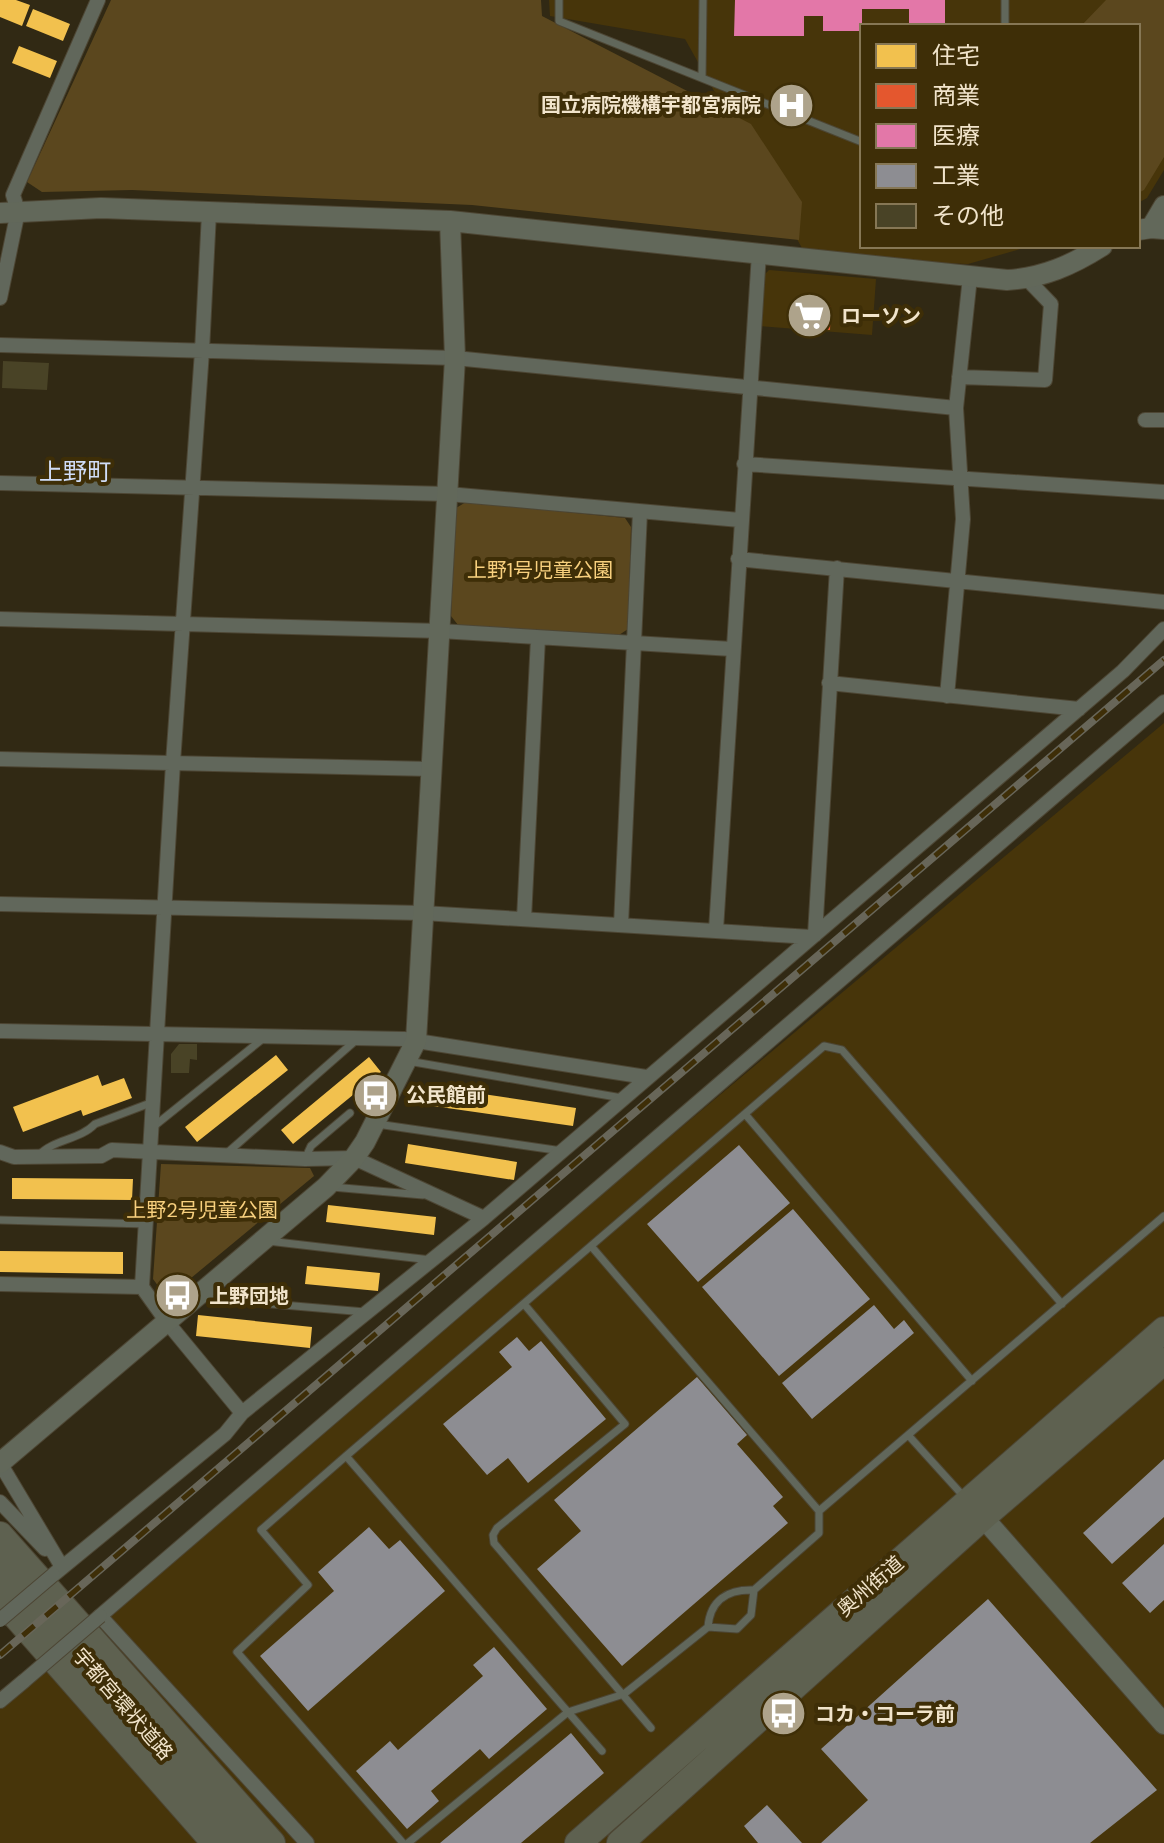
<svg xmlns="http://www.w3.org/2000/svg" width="1164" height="1843" viewBox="0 0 1164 1843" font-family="'DM Sans','Noto Sans JP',sans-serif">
  <rect width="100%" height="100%" fill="#312914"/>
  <!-- built -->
  <path fill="#47350a" d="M549 0H1164V170L1147 198 1138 203V26H862V246H1031L968 264 807 257 685 39 550 16Z
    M769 270 876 279 872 335 759 326 762 277Z
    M1164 723V1843H0V1698Z"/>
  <!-- green -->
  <path fill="#5b471e" d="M111 0H541L542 16 751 124 802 202 799 240 472 205 132 190 42 192 27 182Z
    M1106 0H1164V157L1144 190 1138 193V26H1081Z
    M466 502 625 518 631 527 628 629 619 635 458 625 451 616 456 508Z
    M161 1164 310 1168 314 1176 167 1298 153 1279Z"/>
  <!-- homes -->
  <path fill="#f2c14e" d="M0 0H16L30 5 22 26 0 17Z
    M33 9 70 24 63 41 26 26Z
    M19 46 57 61 50 78 12 63Z
    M276 1055 288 1070 197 1142 185 1127Z
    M369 1057 381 1072 293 1144 281 1130Z
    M98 1075 102 1086 124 1078 132 1098 83 1116 81 1110 23 1132 13 1107Z
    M429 1086 576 1108 573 1126 426 1105Z
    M408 1144 517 1162 514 1180 405 1163Z
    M12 1178 133 1179 132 1200 12 1199Z
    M328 1205 436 1217 434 1235 326 1222Z
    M0 1251 123 1252V1274L0 1272Z
    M307 1266 380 1273 378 1291 305 1284Z
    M198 1315 312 1327 310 1348 196 1336Z"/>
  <!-- shops -->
  <path fill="#e4572e" d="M791 302 831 306 830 330 789 326Z"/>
  <!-- health -->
  <path fill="#e377a8" d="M735 0H945V26H909V9H862V31H823V16H804V36H734Z"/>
  <!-- industry -->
  <path fill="#8d8d92" d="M739 1145 790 1203 698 1282 647 1224Z
    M793 1209 870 1299 779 1376 702 1287Z
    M874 1305 894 1329 904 1320 914 1333 812 1419 782 1383Z
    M517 1337 529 1351 541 1341 606 1419 528 1483 508 1458 487 1475 443 1424 512 1367 499 1352Z
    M697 1377 747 1435 737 1444 783 1497 773 1506 788 1523 622 1666 537 1569 581 1531 554 1500Z
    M1164 1459V1517L1112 1564 1083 1533Z
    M369 1527 389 1549 400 1540 445 1591 308 1711 260 1656 334 1591 318 1572Z
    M1164 1544V1600L1150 1613 1122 1583Z
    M988 1599 1157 1790 1090 1843H821L868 1800 821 1749Z
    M494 1647 547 1709 489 1759 480 1749 431 1791 439 1801 407 1829 356 1771 390 1741 398 1750 483 1676 473 1665Z
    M571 1733 604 1773 521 1843H440Z
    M767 1805 802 1843H758L744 1826Z"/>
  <!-- building -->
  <path fill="#494326" d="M3 361 49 363 47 390 2 388Z
    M179 1044H197V1060L190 1059 189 1073H171V1054Z"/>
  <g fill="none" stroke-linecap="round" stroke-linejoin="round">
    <defs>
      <path id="lane" d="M559 0V21L862 142
        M1005 26V0
        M702 78 703 0
        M408 1061 622 1098
        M745 1114 972 1381
        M377 1124 562 1151
        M153 1127 265 1037
        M226 1154 355 1041
        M39 1155C54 1139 80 1140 95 1124L153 1102
        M305 1159 311 1146 350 1113
        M332 1187 423 1195
        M0 1220 146 1224
        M268 1241 431 1260
        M591 1246 819 1511
        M202 1298 365 1312
        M524 1304 625 1424 497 1528 493 1535 494 1543 651 1728
        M1062 1304 842 1050 824 1046 346 1456 568 1712 624 1694 708 1627C710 1600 728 1589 754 1590L819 1533V1511L1164 1216
        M909 1436 966 1499
        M346 1456 261 1530 308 1585 237 1652 403 1843
        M708 1627 737 1629 751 1615 754 1590
        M408 1843 568 1712 602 1751"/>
      <path id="street" d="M209 213 202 351 173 763 142 1287 167 1322 242 1413
        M0 298 18 211 13 195 98 0
        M0 345 455 358 956 408
        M959 377 1045 380 1051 304 1027 279
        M1145 420H1164
        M744 464 1164 492
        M0 483 448 494 740 520
        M738 559 1164 602
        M0 619 440 631 732 649
        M829 683 1079 709
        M947 696 963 519 956 408 970 277
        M0 759 431 769
        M0 904 423 913 811 937 814 935
        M524 919 538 638
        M621 925 640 512
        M716 930 759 253
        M815 935 837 568
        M0 1031 404 1039 646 1077
        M0 1152 14 1157 101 1156 112 1150 305 1159 354 1158 484 1218
        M0 1284 142 1287
        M0 1463 62 1567
        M0 1502 45 1549
        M53 1575 225 1434 242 1413 484 1218 1123 671 1164 629
        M0 1701 24 1681
        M307 1843 100 1616 1164 702"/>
      <path id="secondary" d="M0 213 101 208 450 221 1007 280C1043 278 1072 265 1102 246
        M1151 228 1164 206
        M1138 230 1151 228 1164 229
        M0 1463 326 1187 354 1158 365 1142 416 1041 455 358 450 221
        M974 1507 1164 1724"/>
      <path id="highway" d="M0 1535 272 1843
        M0 1566 245 1843
        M0 1598 215 1843
        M578 1843 1164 1330
        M620 1843 983 1517 1164 1361"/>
    </defs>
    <!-- lane casing -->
    <use href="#lane" stroke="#4d4634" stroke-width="9"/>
    <!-- street casing -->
    <use href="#street" stroke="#4d4634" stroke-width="16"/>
    <!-- secondary casing -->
    <use href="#secondary" stroke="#4d4634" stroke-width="22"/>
    <!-- highway casing -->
    <use href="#highway" stroke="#4d4634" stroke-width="28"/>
    <!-- lane -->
    <use href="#lane" stroke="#61675b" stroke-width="7"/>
    <!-- street -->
    <use href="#street" stroke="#61675b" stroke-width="14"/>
    <!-- secondary -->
    <use href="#secondary" stroke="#62685a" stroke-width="20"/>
    <!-- highway -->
    <use href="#highway" stroke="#5e6150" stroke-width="26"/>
    <defs>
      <path id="rail" d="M0 1655 1164 660"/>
    </defs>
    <!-- rail casing -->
    <use href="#rail" stroke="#686659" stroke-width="8"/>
    <!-- rail -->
    <use href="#rail" stroke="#3e2e07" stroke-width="5" stroke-dasharray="15" stroke-linecap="butt"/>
    <defs>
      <path id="street-bridge" d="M0 1620 53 1575
        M24 1681 100 1616"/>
    </defs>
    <!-- street-bridge casing -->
    <use href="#street-bridge" stroke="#4d4634" stroke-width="16" stroke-linecap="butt"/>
    <!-- street-bridge -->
    <use href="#street-bridge" stroke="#61675b" stroke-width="14"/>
  </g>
  <!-- icons -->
  <defs>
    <symbol id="hospital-disc" viewBox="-11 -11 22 22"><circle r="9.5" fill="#aea38b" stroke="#3e2e07"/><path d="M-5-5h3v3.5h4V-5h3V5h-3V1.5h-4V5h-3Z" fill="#fff"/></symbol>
    <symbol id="supermarket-disc" viewBox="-11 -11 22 22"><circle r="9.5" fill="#aea38b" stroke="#3e2e07"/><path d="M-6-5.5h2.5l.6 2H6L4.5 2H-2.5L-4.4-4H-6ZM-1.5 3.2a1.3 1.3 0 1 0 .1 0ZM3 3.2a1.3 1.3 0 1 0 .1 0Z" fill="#fff"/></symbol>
    <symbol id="bus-disc" viewBox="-11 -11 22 22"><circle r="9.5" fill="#aea38b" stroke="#3e2e07"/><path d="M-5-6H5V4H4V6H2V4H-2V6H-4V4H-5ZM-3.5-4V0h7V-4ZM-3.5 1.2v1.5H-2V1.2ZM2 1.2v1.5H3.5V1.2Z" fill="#fff"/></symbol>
  </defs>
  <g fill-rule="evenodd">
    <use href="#hospital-disc" x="766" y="80" width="51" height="51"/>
    <use href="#supermarket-disc" x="784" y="290" width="51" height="51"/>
    <use href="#bus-disc" x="350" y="1070" width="51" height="51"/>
    <use href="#bus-disc" x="152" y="1270" width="51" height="51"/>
    <use href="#bus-disc" x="758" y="1688" width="51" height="51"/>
  </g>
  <g text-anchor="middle" stroke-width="8" stroke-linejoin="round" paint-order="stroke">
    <!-- poi labels -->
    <g font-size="20" font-weight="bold" fill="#f1e4cb" stroke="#3e2e07" text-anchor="start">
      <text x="761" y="112" text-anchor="end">国立病院機構宇都宮病院</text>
      <text x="841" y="323">ローソン</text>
      <text x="406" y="1102">公民館前</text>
      <text x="209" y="1303">上野団地</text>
      <text x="815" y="1721">コカ・コーラ前</text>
    </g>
    <!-- park labels -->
    <g font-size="20" fill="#f8d07e" stroke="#3e2e07">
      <text x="540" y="577">上野1号児童公園</text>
      <text x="202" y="1217">上野2号児童公園</text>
    </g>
    <!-- street labels -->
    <g font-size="20" fill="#f1e4cb" stroke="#3e2e07">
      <text transform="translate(870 1586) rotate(-41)" y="7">奥州街道</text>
      <text transform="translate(123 1704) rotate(49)" y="7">宇都宮環状道路</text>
    </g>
    <!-- quarter labels -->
    <g font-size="24" fill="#d0ddf8" stroke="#3e2e07">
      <text x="75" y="480">上野町</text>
    </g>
  </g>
  <!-- legend -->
  <rect x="860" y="24" width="280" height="224" fill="#3e2e07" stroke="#867755" stroke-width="2"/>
  <rect x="876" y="44" width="40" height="24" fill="#f2c14e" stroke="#867755" stroke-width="2"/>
  <text x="932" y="64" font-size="24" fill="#f1e4cb">住宅</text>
  <rect x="876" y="84" width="40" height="24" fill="#e4572e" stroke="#867755" stroke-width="2"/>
  <text x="932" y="104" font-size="24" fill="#f1e4cb">商業</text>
  <rect x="876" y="124" width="40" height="24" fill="#e377a8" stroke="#867755" stroke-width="2"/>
  <text x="932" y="144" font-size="24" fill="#f1e4cb">医療</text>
  <rect x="876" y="164" width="40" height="24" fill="#8d8d92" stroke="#867755" stroke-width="2"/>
  <text x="932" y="184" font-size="24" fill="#f1e4cb">工業</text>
  <rect x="876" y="204" width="40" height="24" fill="#494326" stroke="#867755" stroke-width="2"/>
  <text x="932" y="224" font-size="24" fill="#f1e4cb">その他</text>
</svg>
